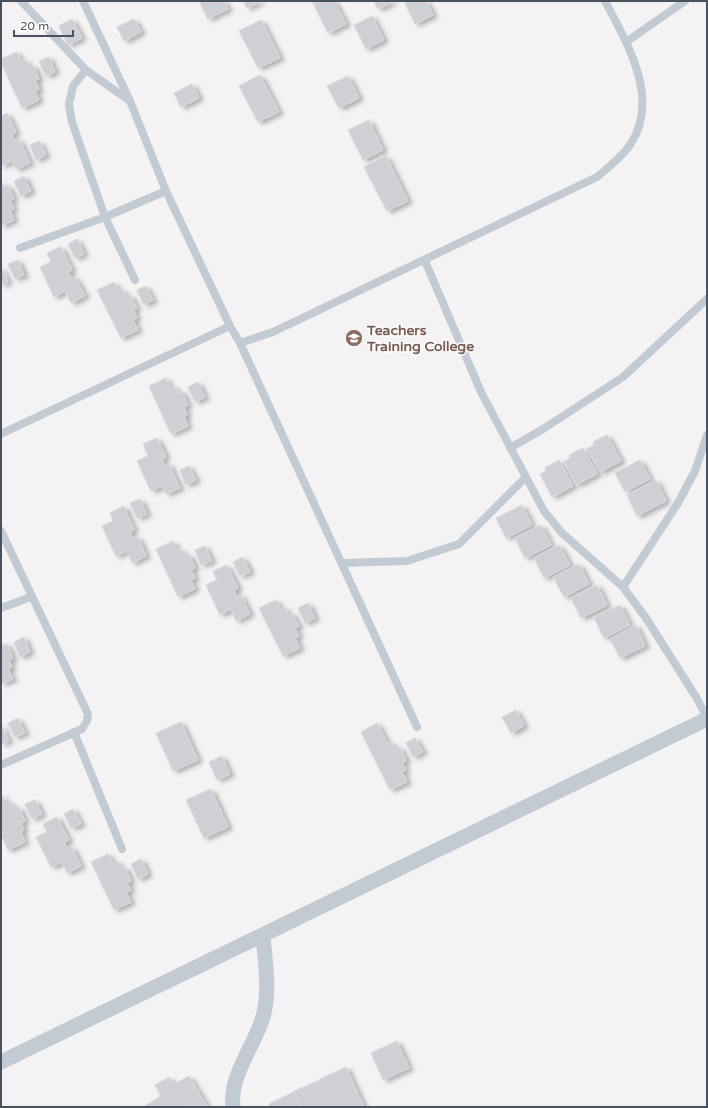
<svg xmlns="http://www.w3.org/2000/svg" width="708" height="1108" viewBox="0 0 708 1108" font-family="'Varela Round',sans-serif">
  <defs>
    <filter id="shadow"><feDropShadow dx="4.5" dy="2.5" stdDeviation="2" flood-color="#0004"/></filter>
  </defs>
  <rect width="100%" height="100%" fill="#f4f2f2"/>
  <!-- building -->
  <path fill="#ced0d6" stroke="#d6d7dd" filter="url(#shadow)" d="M199 1H224L228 9 208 19Z
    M243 1H261L247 8Z
    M312 1H334L346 24 328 33Z
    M374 1H394L378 9Z
    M404 1H426L433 15 415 24Z
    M372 16 384 40 366 49 354 25Z
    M72 19 82 38 68 45 59 26Z
    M134 19 141 32 124 41 117 27Z
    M261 20 280 58 258 68 239 31Z
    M17 52 21 62 25 60 29 67 33 65 39 79 35 81 39 89 35 91 39 100 22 108 1 62V59Z
    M49 57 55 72 46 76 39 61Z
    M260 75 279 112 258 122 239 86Z
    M348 76 359 98 339 108 327 86Z
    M192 84 199 98 181 107 174 93Z
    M7 113 16 132 12 134 15 141 19 139 30 163 16 169 12 161 1 166V116Z
    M369 120 383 150 363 160 348 130Z
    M39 141 46 155 36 160 30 145Z
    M386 156 408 201 387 211 364 167Z
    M24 176 31 191 21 196 14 181Z
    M1 181 4 187 8 185 14 199 10 201 14 209 10 210 14 220 1 226Z
    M77 239 84 254 75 258 68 244Z
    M61 247 72 270 68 272 72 279 75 277 85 296 71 303 65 291 54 297 40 267 51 262 47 253Z
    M18 260 24 275 15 279 8 264Z
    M1 266 8 282 1 285Z
    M114 282 119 292 123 290 126 297 130 295 137 308 133 310 137 318 133 320 138 330 121 338 97 290Z
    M146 286 153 300 144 305 137 290Z
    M166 378 170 388 174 386 178 393 182 391 188 405 184 407 187 415 184 417 188 426 171 434 149 386Z
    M198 382 205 397 195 402 188 387Z
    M607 435 621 461 600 472 587 449 594 445 593 442Z
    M157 438 166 457 162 459 165 466 169 464 180 488 166 494 162 486 151 491 137 461 148 456 143 444Z
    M583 448 597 474 576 485 564 462 570 458 569 455Z
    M559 460 573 486 552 497 540 474 546 471 545 468Z
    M640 460 650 479 625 492 615 473Z
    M189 466 196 480 186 485 180 470Z
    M656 480 666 501 637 516 627 495Z
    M140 499 147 514 137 518 130 503Z
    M522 505 532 525 506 538 496 518Z
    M124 506 134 530 130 532 133 539 138 537 146 556 132 563 127 551 116 556 102 526 113 521 110 513Z
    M541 525 551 545 525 558 515 538Z
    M173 541 177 551 181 549 185 556 189 554 195 568 191 570 195 578 191 580 195 589 178 597 156 549Z
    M559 545 570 565 544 578 534 558Z
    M205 546 212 561 201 565 195 550Z
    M243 557 250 572 240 576 233 562Z
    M579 564 589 584 564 597 553 577Z
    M227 565 238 588 234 590 237 597 241 595 250 614 236 621 231 609 220 615 206 585 217 580 213 571Z
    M597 585 607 605 581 618 571 598Z
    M276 600 281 610 285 607 288 615 292 613 299 626 295 628 299 636 295 638 300 648 283 656 259 608Z
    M308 603 315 618 305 623 298 608Z
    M620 605 630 625 604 638 594 618Z
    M636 625 645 646 620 658 610 639Z
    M24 637 30 652 20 657 14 642Z
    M1 642 3 646 7 644 13 658 9 660 12 667 8 669 13 679 1 684Z
    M516 710 524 726 511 733 502 717Z
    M18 718 25 733 15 737 8 723Z
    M181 722 198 760 173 771 156 733Z
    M377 723 388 744 392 742 395 749 400 747 406 761 402 763 406 770 402 772 407 782 390 790 361 732Z
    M1 724 9 741 1 744Z
    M415 738 423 752 413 757 406 743Z
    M222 756 230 774 217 780 209 762Z
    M211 789 228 827 204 838 186 800Z
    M1 794 7 803 10 802 14 809 19 807 25 821 21 823 24 830 21 832 25 842 8 850 1 835Z
    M35 800 42 814 32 819 25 804Z
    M73 809 81 824 71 828 64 814Z
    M57 817 69 840 64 842 68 849 72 847 81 866 67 873 62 862 51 867 36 837 47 832 43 824Z
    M108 854 113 863 117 861 121 869 125 867 131 881 127 883 131 890 126 892 131 902 114 910 91 862Z
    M141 859 148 874 138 879 131 864Z
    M397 1041 409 1068 383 1080 371 1053Z
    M346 1067 364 1107H333L320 1079Z
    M189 1076 207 1106 143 1107 161 1096 155 1085 169 1077 173 1085Z
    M320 1080 333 1107H302L294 1091Z
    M294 1092 301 1107H270L269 1104Z"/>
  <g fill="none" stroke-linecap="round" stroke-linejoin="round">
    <!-- service -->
    <path stroke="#c2cad3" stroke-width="8" d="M21 1 86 70 130 101 166 191 230 326 240 343 417 727
      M83 1 130 101
      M626 42 685 1
      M86 70 73 86 69 104 72 122 105 217 135 280
      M20 248 105 217 166 191
      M425 261 481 392 544 511 562 533 623 587 646 618 696 697 707 718
      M240 343 273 332 597 177C609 167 621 158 630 145 661 99 627 43 605 1
      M1 434 230 326
      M510 448 543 429 623 377 707 299
      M1 531 88 714 87 721 82 729 1 765
      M342 563 407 561 459 544 526 477
      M623 587 678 503 695 471 707 435
      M1 608 31 597
      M74 732 122 849"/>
    <!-- minor -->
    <path stroke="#c2cad3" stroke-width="15" d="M1 1062 707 719
      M233 1107C229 1077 253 1048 262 1020 271 993 265 963 263 935"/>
  </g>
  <!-- icons -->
  <defs>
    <symbol id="university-disc" viewBox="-11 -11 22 22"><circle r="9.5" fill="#8d6e63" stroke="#fff"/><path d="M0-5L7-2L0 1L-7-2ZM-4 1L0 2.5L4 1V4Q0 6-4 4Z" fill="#fff"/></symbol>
  </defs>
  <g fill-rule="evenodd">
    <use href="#university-disc" x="344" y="328" width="20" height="20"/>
  </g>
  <g text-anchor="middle" stroke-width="3" stroke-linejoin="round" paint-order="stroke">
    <!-- education labels -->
    <g font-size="14" font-weight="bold" fill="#785e54" stroke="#fff" text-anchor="start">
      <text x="367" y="335">Teachers<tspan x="367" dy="16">Training College</tspan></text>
    </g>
  </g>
  <!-- border -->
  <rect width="708" height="1108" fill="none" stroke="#49535f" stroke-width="4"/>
  <!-- scale -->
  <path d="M14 30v6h59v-6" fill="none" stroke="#49535f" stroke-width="2"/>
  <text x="20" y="30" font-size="12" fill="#49535f" stroke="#ffffff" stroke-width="3" paint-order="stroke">20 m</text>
</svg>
